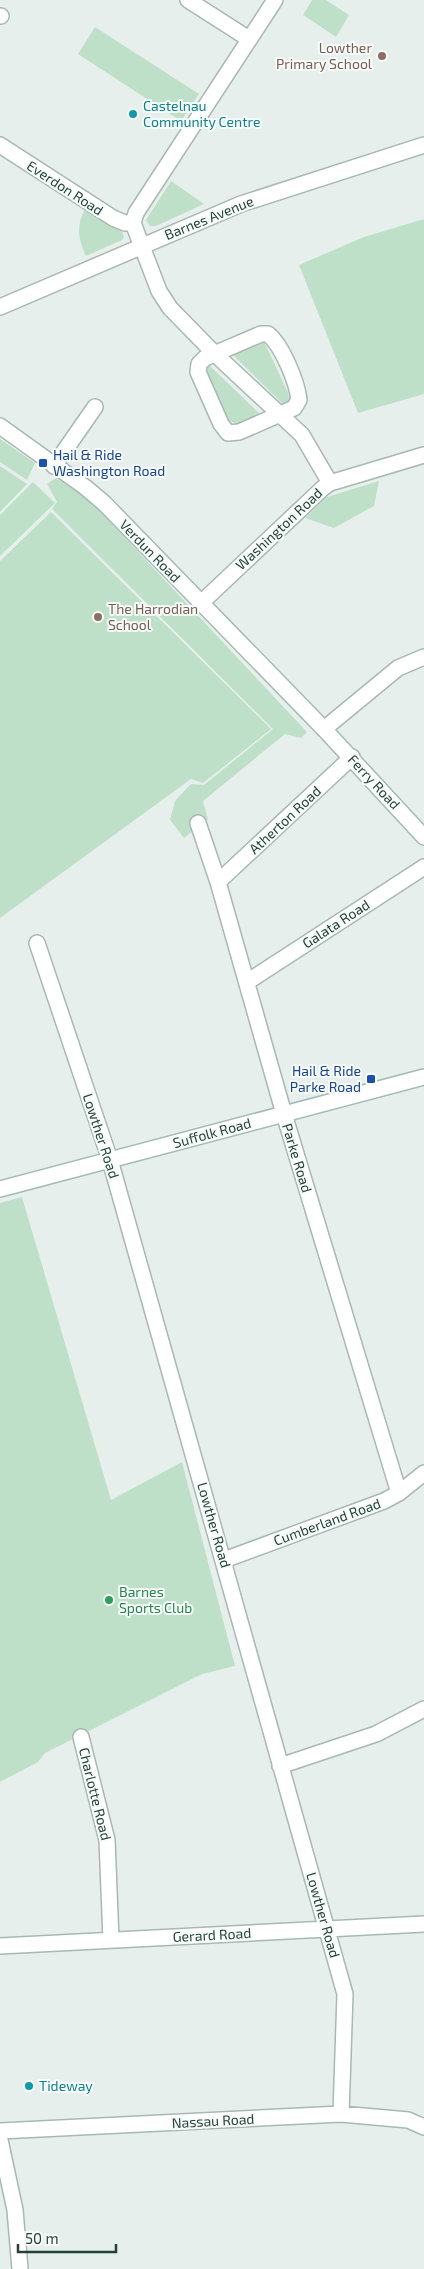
<svg xmlns="http://www.w3.org/2000/svg" width="424" height="2269" viewBox="0 0 424 2269" font-family="'Exo 2',sans-serif">
  <rect width="100%" height="100%" fill="#e6efeb"/>
  <!-- green -->
  <path fill="#bfe0c8" d="M312 0H326L349 15 336 37 303 15Z
    M95 27 199 94 181 121 78 54Z
    M171 181 204 204 156 226H150L146 220Z
    M85 209 122 232 124 237 122 240 86 256C78 239 76 226 85 209Z
    M424 219V394L358 413 299 265 364 237Z
    M263 339 288 393 290 400 283 404 229 351Z
    M208 364 260 414 237 424 224 418 204 367Z
    M0 439 35 463 27 480 0 462Z
    M0 466 27 484 0 512Z
    M56 478 84 494 307 732 301 738 285 734 203 801 208 819 184 838 170 820 175 801 191 784 204 785 273 729 52 509 57 502 47 484Z
    M379 481 374 506 334 528 305 518 327 497Z
    M33 482 55 503 0 556V515Z
    M51 512 271 729 203 783 191 779 0 918V561Z
    M22 1197 111 1500 182 1462 235 1666 202 1674 45 1753 38 1762 0 1782V1203Z"/>
  <g fill="none" stroke-linecap="round" stroke-linejoin="round">
    <defs>
      <path id="street" d="M188 0 249 39
        M275 0 136 213 133 223 159 291 170 308 215 354 302 435 330 483
        M0 16H1
        M0 145 113 218 125 223H133
        M0 307 241 204 424 145
        M261 334H268C282 345 297 382 299 400L294 408 239 432 228 433 221 424 198 372 199 364 205 358Z
        M54 466 95 407
        M201 603 323 488 330 483 424 455
        M324 729 398 668 424 657
        M198 823 218 882 284 1114 399 1493
        M218 882 352 757
        M37 943 110 1160 345 1994 341 2114
        M247 982 424 867
        M224 1560 384 1501 399 1493 424 1473
        M81 1737 107 1840 111 1940
        M280 1766 376 1734 424 1709
        M0 1946 424 1924
        M0 2131 341 2114 408 2120 424 2127"/>
      <path id="secondary" d="M0 426 85 487 104 503 324 729 424 837
        M0 1189 424 1077
        M0 2140 15 2210 20 2269"/>
    </defs>
    <!-- street casing -->
    <use href="#street" stroke="#a8b8b2" stroke-width="18"/>
    <!-- secondary casing -->
    <use href="#secondary" stroke="#a4bbb3" stroke-width="18"/>
    <!-- street -->
    <use href="#street" stroke="#fff" stroke-width="15"/>
    <!-- secondary -->
    <use href="#secondary" stroke="#fff" stroke-width="15"/>
  </g>
  <!-- markers -->
  <g fill="#8d6e63" stroke="#f7fbf9" stroke-width="2">
    <circle cx="382" cy="56" r="5"/>
    <circle cx="98" cy="617" r="5"/>
  </g>
  <g fill="#0f9aa8" stroke="#f7fbf9" stroke-width="2">
    <circle cx="133" cy="114" r="5"/>
    <circle cx="29" cy="2086" r="5"/>
  </g>
  <g fill="#1a4fb4" stroke="#f7fbf9" stroke-width="2">
    <rect x="38" y="458" width="10" height="10" rx="2.5"/>
    <rect x="366" y="1074" width="10" height="10" rx="2.5"/>
  </g>
  <circle fill="#2e9e5b" stroke="#f7fbf9" stroke-width="2" cx="109" cy="1600" r="5"/>
  <g text-anchor="middle" stroke-width="4" stroke-linejoin="round" paint-order="stroke">
    <!-- education labels -->
    <g font-size="14" fill="#785e54" stroke="#f7fbf9" text-anchor="end">
      <text x="372" y="53">Lowther<tspan x="372" dy="16">Primary School</tspan></text>
      <text x="108" y="614" text-anchor="start">The Harrodian<tspan x="108" dy="16">School</tspan></text>
    </g>
    <!-- culture labels -->
    <g font-size="14" fill="#0d838f" stroke="#f7fbf9" text-anchor="start">
      <text x="143" y="111">Castelnau<tspan x="143" dy="16">Community Centre</tspan></text>
      <text x="39" y="2091">Tideway</text>
    </g>
    <!-- street labels -->
    <g font-size="14" fill="#24423a" stroke="#f7fbf9">
      <text transform="translate(65 188) rotate(33)" y="5">Everdon Road</text>
      <text transform="translate(209 218) rotate(-22)" y="5">Barnes Avenue</text>
      <text transform="translate(279 529) rotate(-43)" y="5">Washington Road</text>
      <text transform="translate(150 551) rotate(46)" y="5">Verdun Road</text>
      <text transform="translate(374 782) rotate(47)" y="5">Ferry Road</text>
      <text transform="translate(285 820) rotate(-43)" y="5">Atherton Road</text>
      <text transform="translate(336 924) rotate(-33)" y="5">Galata Road</text>
      <text transform="translate(212 1133) rotate(-15)" y="5">Suffolk Road</text>
      <text transform="translate(101 1136) rotate(72)" y="5">Lowther Road</text>
      <text transform="translate(297 1158) rotate(73)" y="5">Parke Road</text>
      <text transform="translate(327 1522) rotate(-20)" y="5">Cumberland Road</text>
      <text transform="translate(214 1525) rotate(74)" y="5">Lowther Road</text>
      <text transform="translate(95 1794) rotate(76)" y="5">Charlotte Road</text>
      <text transform="translate(323 1915) rotate(74)" y="5">Lowther Road</text>
      <text transform="translate(212 1935) rotate(-3)" y="5">Gerard Road</text>
      <text transform="translate(213 2121) rotate(-3)" y="5">Nassau Road</text>
    </g>
    <!-- transit labels -->
    <g font-size="14" fill="#164399" stroke="#f7fbf9" text-anchor="start">
      <text x="53" y="460">Hail &amp; Ride<tspan x="53" dy="16">Washington Road</tspan></text>
      <text x="361" y="1076" text-anchor="end">Hail &amp; Ride<tspan x="361" dy="16">Parke Road</tspan></text>
    </g>
    <!-- leisure labels -->
    <g font-size="14" fill="#27864d" stroke="#f7fbf9" text-anchor="start">
      <text x="119" y="1597">Barnes<tspan x="119" dy="16">Sports Club</tspan></text>
    </g>
  </g>
  <!-- scale -->
  <path d="M18 2244v8h98v-8" fill="none" stroke="#24423a" stroke-width="2.5"/>
  <text x="25" y="2244" font-size="15" fill="#24423a" stroke="#f7fbf9" stroke-width="4" paint-order="stroke">50 m</text>
</svg>
